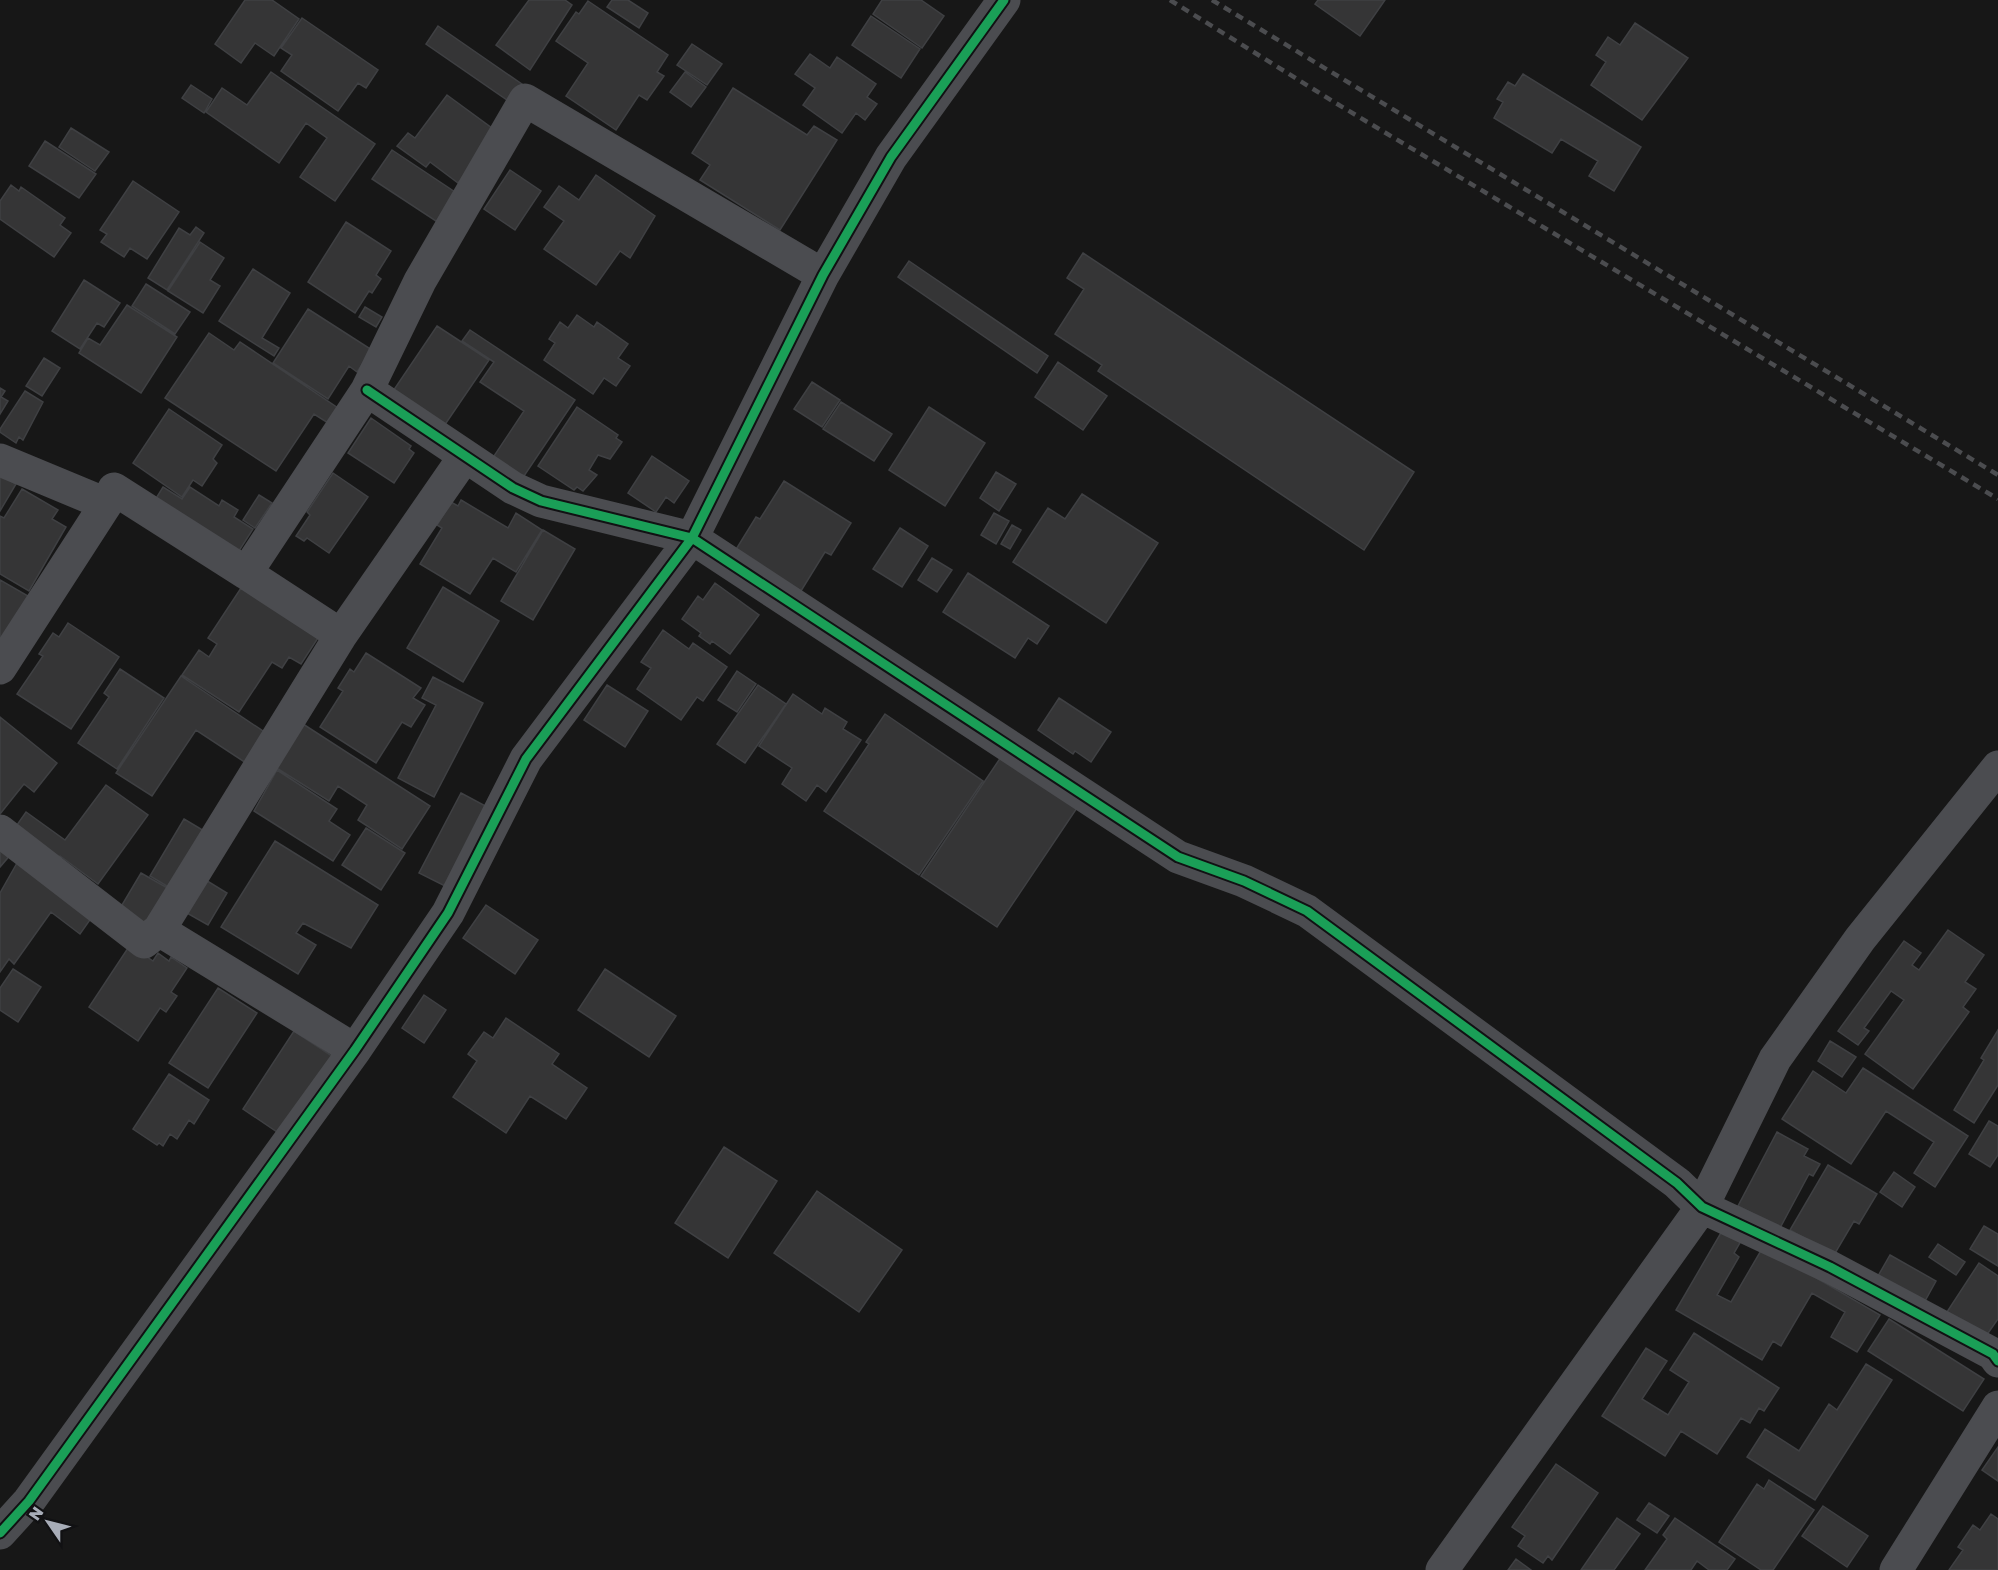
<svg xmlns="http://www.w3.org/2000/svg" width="1998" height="1570" viewBox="0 0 1998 1570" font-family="'Golos Text',sans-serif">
  <rect width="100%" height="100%" fill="#171717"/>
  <!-- building -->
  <path fill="#353536" stroke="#3f4043" stroke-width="1.5" d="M245 0H272L299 19 274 56 255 43 241 63 215 44Z
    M529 0H565L572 5 530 70 496 45Z
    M612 0H628L648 13 639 28 607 7Z
    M882 0H921L944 16 922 48 873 14Z
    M1318 0H1385L1360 36 1315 4Z
    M588 1 668 55 657 72 664 76 647 100 639 95 616 130 566 96 588 63 556 41 576 12 579 14Z
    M871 16 920 49 901 78 852 45Z
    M302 18 378 70 366 88 358 83 338 111 281 71 292 55 281 48Z
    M1635 23 1688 58 1642 120 1591 85 1606 62 1596 55 1608 37 1620 45Z
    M438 26 529 89 517 107 426 44Z
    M692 44 722 64 707 85 677 65Z
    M810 54 830 68 837 57 876 84 867 97 877 104 865 120 856 113 842 133 803 105 815 88 795 74Z
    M271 72 375 144 335 201 300 177 327 138 306 123 279 163 206 112 222 88 247 105Z
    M685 72 706 87 691 107 670 92Z
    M1523 74 1641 147 1614 191 1589 176 1598 161 1561 139 1552 153 1494 118 1503 102 1497 99 1508 82 1515 86Z
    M191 85 212 99 204 113 182 98Z
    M733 88 807 135 814 126 837 140 780 230 700 180 710 165 692 153Z
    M447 95 500 134 458 183 430 162 426 167 397 146 408 133 415 138Z
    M71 128 109 152 95 171 59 147Z
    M45 141 96 174 79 198 29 166Z
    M392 150 464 198 445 227 372 179Z
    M510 170 541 191 515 230 484 209Z
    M596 175 655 216 630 258 620 251 596 285 544 249 564 221 544 207 559 186 579 200Z
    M133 181 179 212 147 259 130 248 124 257 101 242 107 234 100 230Z
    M11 185 19 191 21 187 65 218 60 225 71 233 54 257 0 219V201Z
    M346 222 391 251 376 275 381 279 372 293 369 291 355 313 308 282Z
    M196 227 204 233 167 290 148 278 179 228 190 235Z
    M200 242 224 258 210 280 220 286 203 313 168 291Z
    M1083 253 1414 472 1364 550 1098 371 1102 365 1055 334 1084 289 1067 278Z
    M909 261 1048 356 1037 373 898 277Z
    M253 269 290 293 262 338 279 348 274 356 219 321Z
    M84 280 120 303 104 327 97 323 80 349 52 331Z
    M146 284 190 312 175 334 132 306Z
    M127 305 177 337 141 393 79 353 88 338 100 345Z
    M365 307 382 317 376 327 359 317Z
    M308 309 372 350 357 372 349 366 328 399 273 363Z
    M577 315 594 327 597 322 628 344 618 358 630 366 616 386 604 378 593 394 544 360 555 343 549 339 560 322 568 328Z
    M437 326 489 360 442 429 391 394Z
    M470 330 575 400 520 482 490 462 524 411 480 382 494 362 462 341Z
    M209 333 234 350 240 342 338 408 328 423 314 414 276 471 165 398Z
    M44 358 60 368 42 396 26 386Z
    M1058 362 1107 396 1083 430 1035 397Z
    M812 382 840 400 822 427 794 409Z
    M0 388 5 391 1 397 8 401 0 414Z
    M25 391 43 402 23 440 19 437 16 443 0 432V429Z
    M841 402 892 434 874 461 823 429Z
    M577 407 618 435 616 438 622 442 610 459 598 455 589 470 597 475 583 491 577 487 574 490 538 466Z
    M929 407 985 443 945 506 889 470Z
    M169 409 222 445 213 459 217 463 202 486 193 480 182 497 133 463Z
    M371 418 411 446 409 449 414 453 394 483 348 453Z
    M652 456 689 481 674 503 666 497 656 512 628 493Z
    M996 472 1016 484 999 511 980 498Z
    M333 473 368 497 329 553 307 538 304 541 296 536 310 515 307 512Z
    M0 475 16 484 0 511Z
    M784 481 851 523 831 555 825 552 801 591 735 551 756 517 760 519Z
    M163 487 182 499 190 487 219 506 222 500 238 510 234 517 253 529 237 554 155 500Z
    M22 489 58 510 52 519 66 527 29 591 0 574V516L4 518Z
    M1082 494 1158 543 1106 623 1013 562 1048 508 1065 519Z
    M259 495 272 503 255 528 243 520Z
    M461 500 508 528 516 513 542 530 516 572 493 558 470 594 420 564 442 528 437 525 451 502 458 506Z
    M994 513 1009 521 996 544 981 535Z
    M1012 525 1021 530 1010 549 1001 544Z
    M900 528 928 546 902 587 873 569Z
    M543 530 575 549 533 620 501 601Z
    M932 558 952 570 937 592 918 580Z
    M968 573 1049 626 1037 644 1028 638 1015 658 943 612Z
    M0 580 28 596 0 644Z
    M715 583 759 615 730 654 712 641 710 644 699 636 701 633 682 619 698 596 703 600Z
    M443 587 499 621 463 682 407 648Z
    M241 588 318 638 301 664 289 657 282 668 272 662 239 712 182 675 199 650 209 657 217 644 208 638Z
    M68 623 119 657 71 729 17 694 43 656 39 654 53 633 59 637Z
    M663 630 689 649 693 643 727 667 703 701 697 697 681 720 637 689 651 668 641 662Z
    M366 653 421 688 413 698 425 705 411 727 402 722 376 763 320 727 343 691 338 688 350 669 354 672Z
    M120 669 164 698 117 769 78 743 109 697 104 693Z
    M737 671 756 684 737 712 718 700Z
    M181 676 266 733 246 763 196 730 152 796 116 773Z
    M433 677 483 703 434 797 398 778 436 705 422 698Z
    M607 685 648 711 625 747 584 720Z
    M758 685 786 704 745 763 717 744Z
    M793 694 822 714 825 708 847 722 843 729 861 740 826 792 817 785 806 801 782 784 792 768 759 746Z
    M1059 698 1111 732 1091 762 1075 751 1073 754 1038 730Z
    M885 714 983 781 919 875 824 811 869 744 866 742Z
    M0 717 57 763 34 792 24 784 0 814Z
    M303 724 430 806 402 849 358 820 367 805 338 786 329 801 275 767Z
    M1003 754 1079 805 997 927 921 876Z
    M277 770 337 809 329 821 350 835 333 861 254 811Z
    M106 785 148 815 98 884 60 856 55 863 12 832 26 812 65 840Z
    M461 793 493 810 451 889 419 873Z
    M184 819 206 832 172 889 150 876Z
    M366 828 405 853 381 890 342 865Z
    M275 841 378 905 351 948 303 923 296 933 316 945 298 974 221 927Z
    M0 843 12 853 0 867Z
    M17 863 92 917 80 934 51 912 14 964 9 959 0 972V893Z
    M141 873 171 890 149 928 119 910Z
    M204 879 227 893 208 925 185 912Z
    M486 905 538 940 515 974 463 938Z
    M1948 930 1984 955 1965 982 1976 989 1963 1007 1969 1012 1913 1089 1865 1054 1904 1000 1891 991 1864 1028 1869 1031 1858 1045 1838 1031 1904 941 1921 953 1912 965 1919 970Z
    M130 945 153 961 158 953 169 961 171 957 187 968 171 992 177 996 166 1012 160 1008 138 1041 89 1007Z
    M13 969 41 987 18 1022 0 1010V988Z
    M605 969 676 1016 649 1057 578 1010Z
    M218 988 257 1013 208 1088 169 1063Z
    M424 995 446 1010 424 1043 402 1028Z
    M506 1018 559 1054 552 1064 587 1088 566 1119 530 1096 506 1133 453 1097 477 1061 468 1054 484 1032 493 1038Z
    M1998 1030V1085L1974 1123 1954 1110 1984 1060 1981 1058Z
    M294 1031 332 1056 280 1134 243 1109Z
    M1830 1041 1856 1057 1842 1077 1818 1061Z
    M1863 1068 1968 1136 1935 1187 1914 1173 1934 1142 1886 1111 1851 1164 1782 1119 1813 1071 1846 1093Z
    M169 1074 209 1100 194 1124 189 1120 177 1139 170 1134 163 1146 159 1143 157 1145 133 1129Z
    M1989 1121 1998 1126V1155L1990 1167 1969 1154Z
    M1777 1132 1808 1149 1804 1156 1820 1164 1813 1176 1809 1174 1780 1228 1738 1206Z
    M724 1147 777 1181 728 1258 675 1223Z
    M1828 1165 1877 1194 1859 1224 1854 1221 1834 1255 1790 1230Z
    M1894 1172 1915 1187 1902 1207 1880 1192Z
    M817 1191 902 1250 859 1312 774 1253Z
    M1984 1226 1998 1234V1266L1970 1249Z
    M1722 1231 1741 1241 1734 1253 1739 1257 1717 1295 1731 1302 1763 1247 1880 1315 1857 1352 1831 1337 1845 1312 1812 1293 1781 1346 1773 1341 1762 1360 1676 1310Z
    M1938 1244 1965 1262 1956 1275 1929 1257Z
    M1890 1255 1936 1281 1925 1301 1878 1276Z
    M1979 1263 1998 1276V1319L1986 1336 1945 1315Z
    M1889 1319 1984 1379 1963 1411 1868 1351Z
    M1694 1333 1779 1388 1764 1411 1759 1408 1750 1423 1741 1418 1717 1454 1681 1431 1665 1456 1602 1416 1646 1348 1667 1361 1642 1399 1668 1415 1689 1382 1670 1370Z
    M1866 1364 1892 1380 1815 1500 1747 1457 1765 1429 1799 1451 1829 1404 1837 1410Z
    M1998 1447V1481L1982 1470Z
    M1556 1464 1598 1493 1552 1560 1548 1556 1543 1563 1518 1546 1525 1536 1512 1527Z
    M1769 1480 1814 1510 1773 1570H1761L1719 1542 1757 1484 1764 1489Z
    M1649 1503 1669 1516 1657 1533 1637 1520Z
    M1823 1506 1868 1536 1847 1567 1802 1536Z
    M1991 1514 1998 1519V1570H1949L1963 1550 1958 1547 1973 1525 1980 1530Z
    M1617 1518 1640 1534 1614 1570H1581Z
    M1675 1518 1735 1559 1727 1570H1709L1697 1561 1691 1570H1645L1667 1539 1663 1535Z
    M1516 1559 1531 1570H1508Z"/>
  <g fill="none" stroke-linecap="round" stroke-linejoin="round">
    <!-- minor -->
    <path stroke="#4b4c50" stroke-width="33" d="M367 390 513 488 541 501 692 538 1178 857 1244 881 1307 911 1677 1183 1702 1207 1830 1267 1993 1354 1998 1361
      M0 460 106 504 114 489 246 573
      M341 635 465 456
      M0 668 106 504
      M0 831 144 942 159 930 341 635 246 573 367 390 420 281 525 100 823 275
      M159 930 355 1050
      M0 1533 29 1501 355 1050 448 913 526 759 692 538 823 275 891 157 1004 0
      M1442 1570 1702 1207 1775 1059 1860 939 1998 767
      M1896 1570 1998 1407"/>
    <!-- rail -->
    <path stroke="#4b4c4f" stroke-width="4.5" stroke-dasharray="8 6" stroke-linecap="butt" d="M1170 0 1334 102 1998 499
      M1212 0 1998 475"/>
    <defs>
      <path id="cycleway" d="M367 390 513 488 541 501 692 538 1178 857 1244 881 1307 911 1677 1183 1702 1207 1830 1267 1993 1354 1998 1361
        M0 1533 29 1501 355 1050 448 913 526 759 692 538 823 275 891 157 1004 0"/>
    </defs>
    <!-- cycleway casing -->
    <use href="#cycleway" stroke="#111113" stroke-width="13"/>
    <!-- cycleway -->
    <use href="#cycleway" stroke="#1a9f57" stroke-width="9"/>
  </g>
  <!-- north arrow -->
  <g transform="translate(48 1522) rotate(305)" stroke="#111113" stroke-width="4.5" paint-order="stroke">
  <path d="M0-4.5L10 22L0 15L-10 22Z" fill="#a8adb8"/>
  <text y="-9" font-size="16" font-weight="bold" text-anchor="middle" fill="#a8adb8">N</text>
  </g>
</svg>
